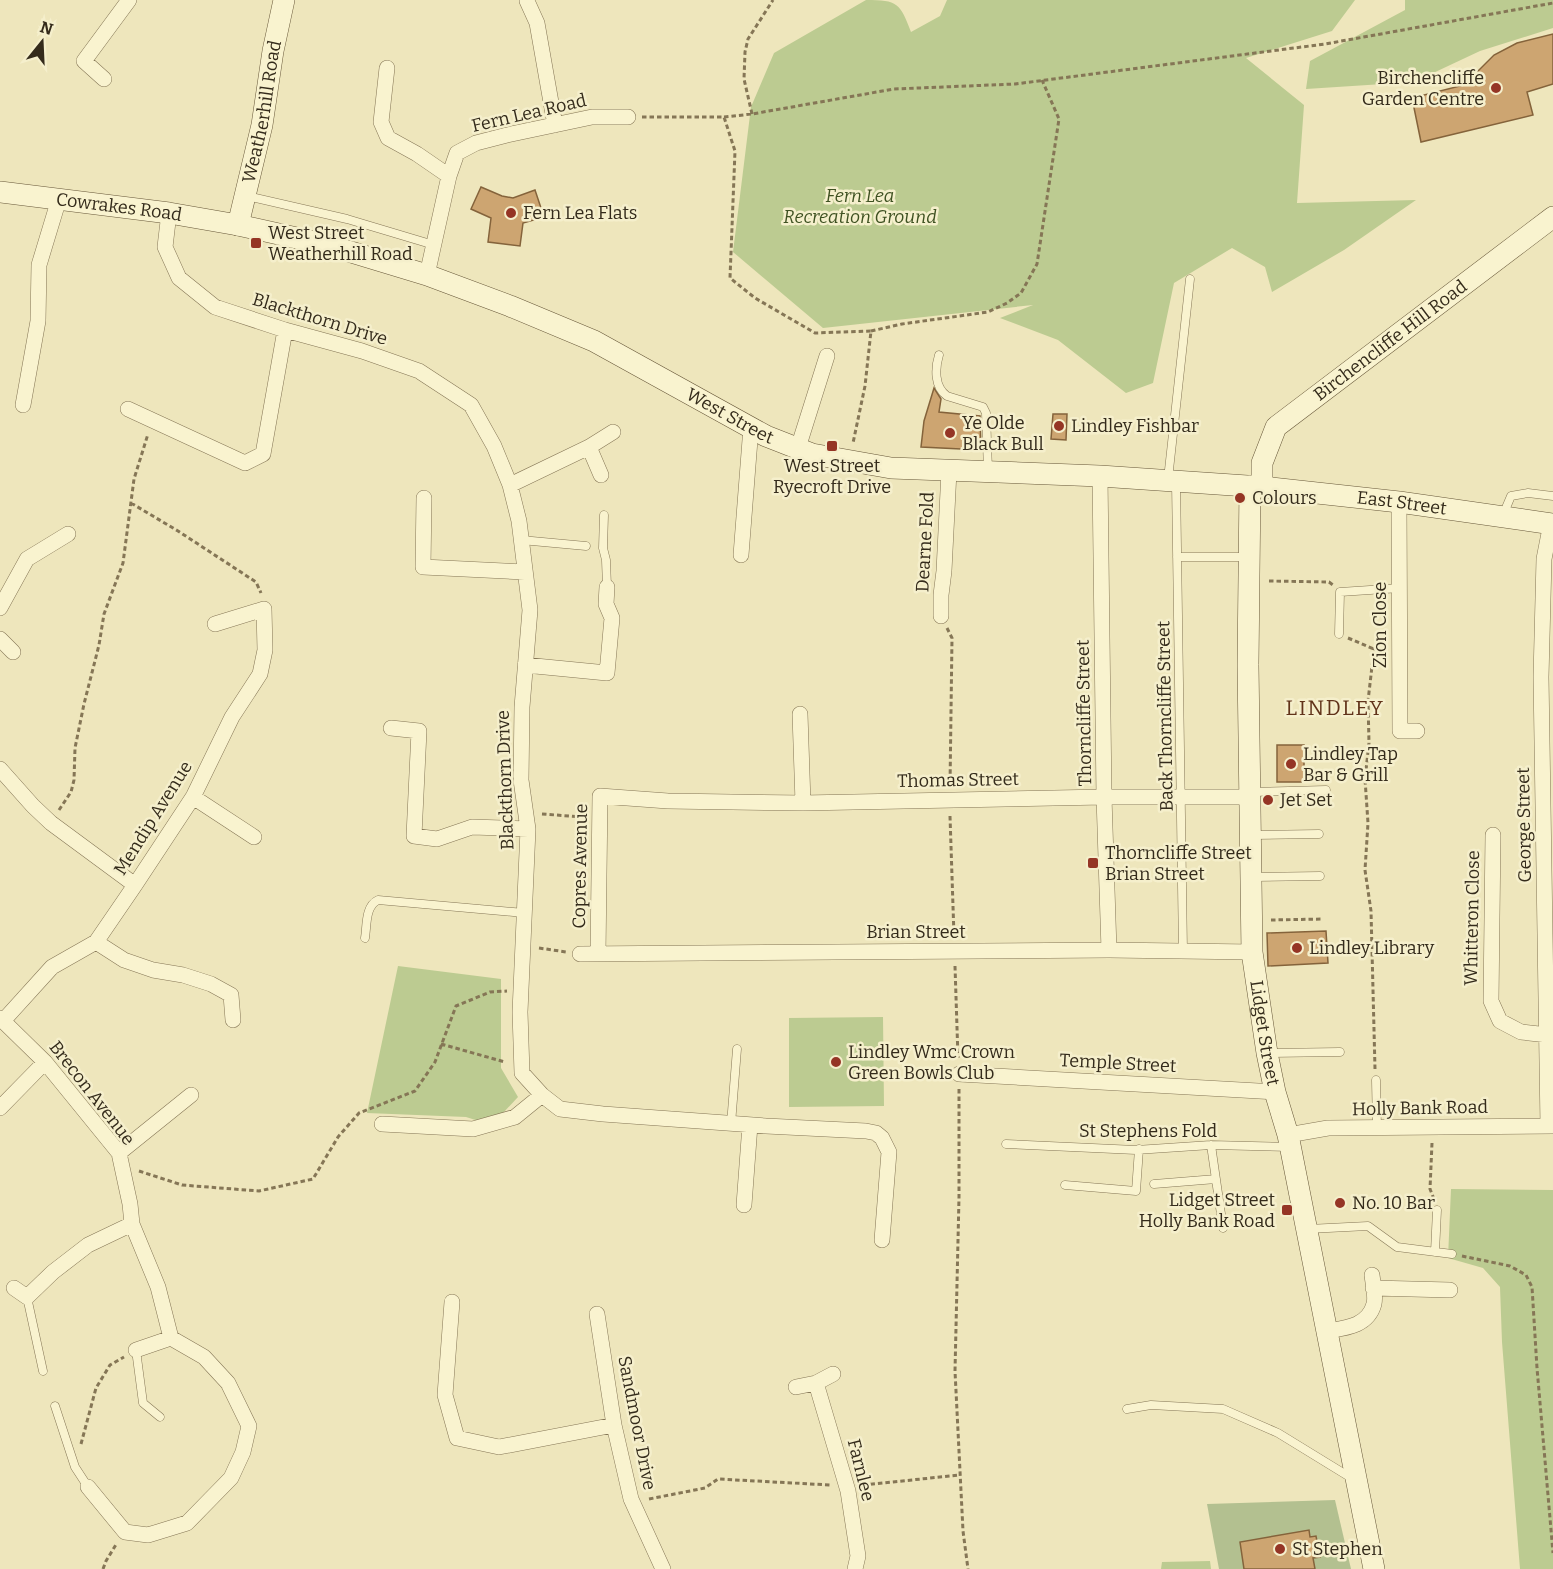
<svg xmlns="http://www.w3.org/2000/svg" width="1553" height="1569" viewBox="0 0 1553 1569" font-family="Bitter,serif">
  <rect width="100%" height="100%" fill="#eee6bc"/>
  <!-- green -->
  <path fill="#bccb91" d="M866 0C898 0 900 3 911 32L940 16 947 0H1355L1332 31 1246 58 1304 105 1297 203 1416 200 1344 250 1272 292 1265 267 1232 248 1174 283 1153 383 1126 393 1058 340 1000 318 1033 305 823 328 733 252 751 107 774 53Z
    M1405 0H1553V28L1480 51 1414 82 1306 89 1310 61 1405 10Z
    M398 966 501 979V1068L518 1097 502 1114 482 1122 466 1117 367 1113Z
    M883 1017 884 1106 789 1107V1018Z
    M1451 1189 1553 1190V1569H1520L1502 1342 1500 1287 1483 1268 1448 1258Z
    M1210 1561 1211 1569H1161L1162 1562Z"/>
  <!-- cemetery -->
  <path fill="#b3c090" d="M1335 1500 1351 1569H1219L1207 1504Z"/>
  <!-- building -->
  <path fill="#cda571" stroke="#84633b" stroke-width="1.5" d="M1553 34V84L1527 92 1533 115 1421 142 1412 98 1472 83V77L1494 55 1517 43Z
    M481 187 502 196 513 198 535 190 544 217 523 223 520 246 488 242 491 218 471 209Z
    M934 388 941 399 939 412 980 416 981 450 921 447 924 421Z
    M1053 414H1067L1066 440 1051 439Z
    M1277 745H1304V782H1277Z
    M1326 931 1328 963 1268 966 1267 933Z
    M1309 1530 1310 1537 1316 1536 1320 1557 1313 1558 1315 1569H1244L1240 1542Z"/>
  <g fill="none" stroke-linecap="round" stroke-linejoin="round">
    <defs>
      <path id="lane" d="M247 196 347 219 434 245
        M939 355C935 368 934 387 947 396L983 407 986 413 988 471
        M1168 479 1190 279
        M1176 482 1183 951
        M604 515 603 548 606 560 607 587
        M1503 515 1511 496 1528 493 1553 496
        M521 540 586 546
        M1177 557H1248
        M1339 634 1340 592 1400 588
        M1251 792 1326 790
        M1252 835 1319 834
        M1252 877 1320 876
        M365 938C367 926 365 906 378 900L524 913
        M1269 1053 1340 1052
        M1376 1080 1377 1128
        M731 1124 737 1049
        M1006 1144 1136 1150 1211 1145 1290 1147
        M1211 1145 1223 1228
        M1154 1184 1216 1179
        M1065 1185 1136 1191 1139 1149
        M1308 1229 1368 1226 1397 1247 1452 1254
        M1435 1252 1437 1210
        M27 1297 43 1371
        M136 1350 143 1403 160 1417
        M55 1406 75 1467 88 1487
        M1127 1409 1151 1405 1223 1409 1278 1433 1353 1479"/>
      <path id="street" d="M527 1 537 23 555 125
        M387 68 381 122 388 138 417 154 449 176
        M104 79 84 61 129 0
        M169 213 165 247 179 278 215 307 285 330 362 351 419 371 471 405 494 446 510 485 519 521 530 610 522 707 521 780 528 829 520 1012 522 1073 542 1095 560 1109 603 1114 766 1126 866 1131 876 1133 882 1138 889 1152 882 1240
        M427 275 449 176 457 153 476 143 507 135 592 117H628
        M23 405 38 321 39 265 59 199
        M128 409 245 463 263 454 285 330
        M589 447 601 475
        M798 448 827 356
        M1100 476 1104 797 1109 950
        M510 485 589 447 613 432
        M424 498 423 567 525 572
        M1399 502 1400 731H1417
        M741 555 751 427
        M0 608 27 559 68 534
        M941 616V595L944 571 949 471
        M0 639 13 652
        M525 665 607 673 612 618 606 604 607 587
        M800 714 803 803
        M391 728 419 731 414 836 437 839 472 827 528 829
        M0 769 33 806 51 823 135 885
        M193 797 254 837
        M1493 835 1491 1001 1500 1021 1521 1032 1548 1035
        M96 942 124 960 153 970 183 975 211 984 231 995 233 1020
        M580 954 1109 950 1252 952
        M598 954 600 796 668 801 803 803 1104 797H1250
        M0 1018 45 1062 119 1153 130 1204 132 1224 158 1287 171 1338 204 1357 228 1383 249 1426 243 1452 231 1478 187 1523 148 1535 125 1532 88 1487
        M3 1021 52 967 96 942 135 885 193 797 232 717 260 674 265 650 264 609 215 624
        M959 1074 1275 1092
        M0 1108 45 1062
        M382 1124 473 1129 515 1117 542 1095
        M1548 1126 1541 677 1544 559 1551 523
        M1288 1135 1328 1128 1553 1126
        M119 1153 191 1095
        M744 1205 750 1125
        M14 1288 27 1297 53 1272 88 1245 132 1224
        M1373 1288 1450 1290
        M452 1302 445 1395 457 1438 499 1447 614 1425
        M597 1314 614 1425 631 1499 663 1569
        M1327 1331C1346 1328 1368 1326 1374 1304 1376 1296 1373 1284 1372 1275
        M136 1350 171 1338
        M833 1374 816 1383 848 1491 858 1556 855 1569
        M796 1387 816 1383"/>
      <g id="secondary">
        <path id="s1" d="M0 192 169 213 238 225 328 245 427 275 510 306 594 341 766 436 812 454 891 468 1100 476 1262 487 1399 502 1553 524"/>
        <path id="s2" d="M238 225 262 125 273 51 284 0"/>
        <path id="s3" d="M1250 486 1248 665 1252 952 1267 1053 1275 1092 1288 1135 1374 1569"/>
        <path id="s4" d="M1262 487V463L1276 427 1553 217"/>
      </g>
    </defs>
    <!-- lane casing -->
    <use href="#lane" stroke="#857656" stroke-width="9"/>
    <!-- street casing -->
    <use href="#street" stroke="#857656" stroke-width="16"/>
    <!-- secondary casing -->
    <use href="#secondary" stroke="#675739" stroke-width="22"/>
    <!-- path -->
    <path stroke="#857656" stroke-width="3" stroke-dasharray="4.5 3" stroke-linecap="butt" d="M752 114 744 79 745 52 748 39 773 0
      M642 117H724L735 151 730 278 755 298 815 333 871 331 865 386 853 443
      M724 117 752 114 894 89 1015 84 1325 44 1553 3
      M871 331 902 324 988 312 1007 303 1021 293 1037 264 1059 119 1042 80
      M131 503 178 531 256 582 261 593
      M1269 581 1329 582 1333 585
      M947 628 952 638 950 786
      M1348 638 1374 649
      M59 810 71 792 74 780 75 748 84 704 99 645 104 614 123 563 134 479 148 434
      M542 814 583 817
      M950 816 954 936
      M1271 920 1323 919
      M539 948 566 952
      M955 966 958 1058
      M441 1044 505 1062
      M1375 1069 1371 911 1365 870 1368 823 1365 779 1369 743 1368 701 1374 649 1384 650
      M959 1089V1197L955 1371 963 1531 968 1569
      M1432 1143 1430 1189 1434 1199
      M139 1171 182 1185 259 1191 313 1179 338 1137 359 1113 415 1091 435 1062 456 1006 490 992 507 991
      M1462 1256 1510 1266 1526 1275 1532 1287 1537 1368 1553 1553
      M81 1444 96 1388 110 1365 124 1357
      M863 1485 960 1475
      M649 1499 705 1488 718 1479 830 1485
      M103 1569 106 1561 117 1543"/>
    <!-- lane -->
    <use href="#lane" stroke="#f9f3cf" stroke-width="8"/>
    <!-- street -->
    <use href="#street" stroke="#f9f3cf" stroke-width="15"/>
    <!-- secondary -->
    <use href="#secondary" stroke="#f9f3cf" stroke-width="21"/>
  </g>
  <!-- markers -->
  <g fill="#953525" stroke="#f5efcc" stroke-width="2">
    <circle cx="1496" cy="88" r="6"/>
    <circle cx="511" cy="213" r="6"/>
    <rect x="250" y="237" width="12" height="12" rx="3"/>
    <circle cx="1059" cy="426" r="6"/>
    <circle cx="950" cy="433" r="6"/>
    <rect x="826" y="440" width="12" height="12" rx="3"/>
    <circle cx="1240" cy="498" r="6"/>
    <circle cx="1291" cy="764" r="6"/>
    <circle cx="1268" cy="800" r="6"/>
    <rect x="1087" y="857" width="12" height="12" rx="3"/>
    <circle cx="1297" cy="948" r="6"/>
    <circle cx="836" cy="1062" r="6"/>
    <circle cx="1340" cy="1203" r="6"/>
    <rect x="1281" y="1204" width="12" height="12" rx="3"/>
    <circle cx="1280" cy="1549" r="6"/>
  </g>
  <g text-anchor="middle" stroke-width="5" stroke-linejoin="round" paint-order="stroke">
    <!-- poi labels -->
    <g font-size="18" fill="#342b1b" stroke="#f5efcc" text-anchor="start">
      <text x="1484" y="84" text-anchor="end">Birchencliffe<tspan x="1484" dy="21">Garden Centre</tspan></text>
      <text x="523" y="219">Fern Lea Flats</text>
      <text x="268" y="239">West Street<tspan x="268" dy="21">Weatherhill Road</tspan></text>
      <text x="962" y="429">Ye Olde<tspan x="962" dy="21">Black Bull</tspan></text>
      <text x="1071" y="432">Lindley Fishbar</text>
      <text x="832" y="472" text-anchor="middle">West Street<tspan x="832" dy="21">Ryecroft Drive</tspan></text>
      <text x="1252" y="504">Colours</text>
      <text x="1303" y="760">Lindley Tap<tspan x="1303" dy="21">Bar &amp; Grill</tspan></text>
      <text x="1280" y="806">Jet Set</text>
      <text x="1105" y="859">Thorncliffe Street<tspan x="1105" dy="21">Brian Street</tspan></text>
      <text x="1309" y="954">Lindley Library</text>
      <text x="848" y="1058">Lindley Wmc Crown<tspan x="848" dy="21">Green Bowls Club</tspan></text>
      <text x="1275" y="1206" text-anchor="end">Lidget Street<tspan x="1275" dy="21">Holly Bank Road</tspan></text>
      <text x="1352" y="1209">No. 10 Bar</text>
      <text x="1292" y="1555">St Stephen</text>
    </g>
    <!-- street labels -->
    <g font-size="18" fill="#342b1b" stroke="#f5efcc">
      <text dy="6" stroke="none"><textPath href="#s2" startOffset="116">Weatherhill Road</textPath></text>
      <text transform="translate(529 113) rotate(-13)" y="6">Fern Lea Road</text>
      <text dy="6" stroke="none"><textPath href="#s1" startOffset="120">Cowrakes Road</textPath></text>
      <text transform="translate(320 319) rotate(17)" y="6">Blackthorn Drive</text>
      <text dy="6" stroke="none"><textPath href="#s4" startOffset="206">Birchencliffe Hill Road</textPath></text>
      <text dy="6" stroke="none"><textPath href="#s1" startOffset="771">West Street</textPath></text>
      <text dy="6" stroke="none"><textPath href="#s1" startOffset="1454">East Street</textPath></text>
      <text transform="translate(925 542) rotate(-87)" y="6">Dearne Fold</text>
      <text transform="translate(1380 625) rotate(-90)" y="6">Zion Close</text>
      <text transform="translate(1084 713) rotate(-91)" y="6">Thorncliffe Street</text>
      <text transform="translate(1165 716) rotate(-91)" y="6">Back Thorncliffe Street</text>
      <text transform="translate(505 780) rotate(-92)" y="6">Blackthorn Drive</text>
      <text transform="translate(958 780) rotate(-1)" y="6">Thomas Street</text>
      <text transform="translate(153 818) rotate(-58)" y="6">Mendip Avenue</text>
      <text transform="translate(1524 825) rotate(-91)" y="6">George Street</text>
      <text transform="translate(580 866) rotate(-89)" y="6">Copres Avenue</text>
      <text transform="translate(1472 918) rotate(-89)" y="6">Whitteron Close</text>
      <text x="916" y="938">Brian Street</text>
      <text dy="6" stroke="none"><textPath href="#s3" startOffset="548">Lidget Street</textPath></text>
      <text transform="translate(1118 1063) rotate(3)" y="6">Temple Street</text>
      <text transform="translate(92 1093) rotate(52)" y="6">Brecon Avenue</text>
      <text transform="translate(1420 1108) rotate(-1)" y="6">Holly Bank Road</text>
      <text x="1148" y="1137">St Stephens Fold</text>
      <text transform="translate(637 1423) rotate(79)" y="6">Sandmoor Drive</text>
      <text transform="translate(861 1470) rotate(76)" y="6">Farnlee</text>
    </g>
    <!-- park labels -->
    <g font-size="18" font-style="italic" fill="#3e5121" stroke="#f5efcc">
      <text x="860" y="202">Fern Lea<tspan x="860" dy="21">Recreation Ground</tspan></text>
    </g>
    <!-- quarter labels -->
    <g font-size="21" letter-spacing="1.5" fill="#61331a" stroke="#f5efcc">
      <text x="1335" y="715">LINDLEY</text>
    </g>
  </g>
  <!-- north arrow -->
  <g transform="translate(42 42) rotate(18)" stroke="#f5efcc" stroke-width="4.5" paint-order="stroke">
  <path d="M0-4.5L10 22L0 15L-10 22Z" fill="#342b1b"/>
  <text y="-9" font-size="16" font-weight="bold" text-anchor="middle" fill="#342b1b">N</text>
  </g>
</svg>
